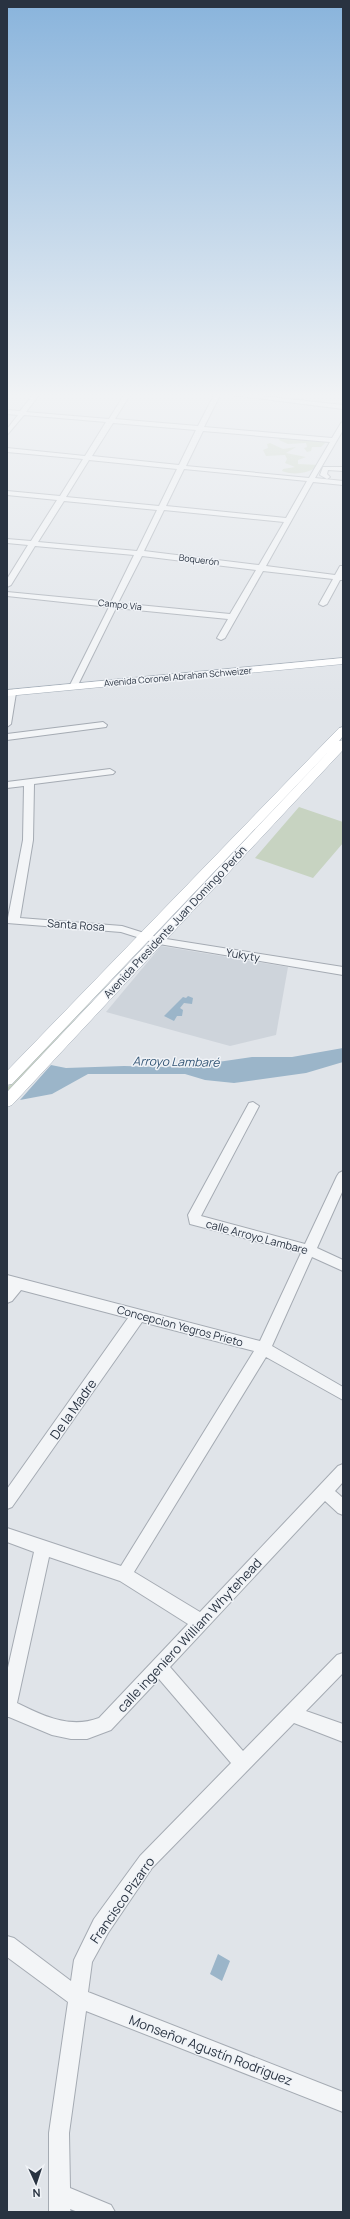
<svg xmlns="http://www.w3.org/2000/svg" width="350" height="2219" viewBox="0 0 350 2219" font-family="Manrope,sans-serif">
  <rect width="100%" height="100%" fill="#e0e4e9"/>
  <!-- built -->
  <path fill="#ced4db" d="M161 946 288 967 276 1035 230 1046 106 1012Z"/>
  <!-- green -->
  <path fill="#c7d3c1" d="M281 437 326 442 321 447H312L311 451 307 452 304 448 307 447 306 443 288 444 279 440Z
    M270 443 283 449 296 447 286 453 306 457 298 460V464L319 465C311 473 293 476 282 471L283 469 295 467 285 463 287 459 285 455 266 456 263 450 268 448 267 444Z
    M299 807 343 822V843L313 878 255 858Z
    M142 944 144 945 7 1092V1088Z"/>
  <!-- water -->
  <path fill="#9bb5c9" d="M188 996 193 998 192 1004 184 1003 180 1008 183 1010 182 1016H177L174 1021 164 1016 183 997 186 998Z
    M343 1048V1062L306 1073 234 1083 205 1080 185 1074H88L52 1094 20 1100 51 1065 66 1068 124 1066 163 1067 211 1063 252 1057H292Z
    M218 1954 230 1961 222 1981 210 1974Z"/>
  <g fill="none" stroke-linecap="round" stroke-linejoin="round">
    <defs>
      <path id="minor" d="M33 395H39L26 412 109 419 124 395H130L115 419 198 426 214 395H220L204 427 332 438 341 423 343 422V430L315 478 343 481V485L313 482 266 566 335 575 340 566H343V580H340L327 604 323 606 319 604 333 579 263 571 225 638 221 640 217 638 228 619 116 608 77 687 70 689 69 687 109 607 7 596V592L111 602 134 555 35 546 11 585 7 587V579L28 545 7 543V539L31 541 57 500 7 495V491L60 496 83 459 7 452V448L85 456 106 422 24 415 7 435V429L18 415 7 414V410L20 411ZM113 423 196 430 179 465 92 456ZM203 431 330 442 309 478 186 466ZM89 460 177 469 159 506 66 497ZM184 469 307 481 286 518 166 506ZM64 501 157 510 137 551 38 542ZM164 510 284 522 259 565 144 551ZM142 556 256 570 230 614 118 603Z
        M232 395H251L343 405V409Z
        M323 467H343V471L328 470 327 474 330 477 327 479 320 475Z
        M12 690 16 693 11 724 7 727V697L9 691Z
        M103 722 107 725 106 727 7 740V734Z
        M110 769 115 772 113 774 34 784 33 840 20 918 122 926 160 938 343 967V975L159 944 121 932 7 923 23 840 24 786 7 788V782Z
        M253 1102 259 1106 201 1216 305 1244 337 1176 339 1173 343 1171V1190L317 1248 343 1260V1271L312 1257 272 1346 343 1387V1400L266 1357 134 1572 200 1612 338 1466 343 1464V1482L335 1491 343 1498V1515L338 1513 325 1501 170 1667 243 1751 337 1655 343 1653V1673L306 1711 343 1724V1742L294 1723 152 1868 108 1933 92 1962 88 1992 343 2092V2112L86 2011 69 2133 70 2188 111 2205 115 2212H78L70 2209 71 2212H49V2133L68 2002 7 1957V1936L14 1938 71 1981 74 1960 94 1919 140 1856 231 1763 159 1679 111 1730 87 1739H71L52 1735 9 1717H7V1672L34 1552 7 1542V1528L121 1566 254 1351 142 1322 12 1507 7 1509V1489L128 1318 21 1290 12 1301 7 1303V1275L260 1341 301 1253 190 1224 188 1215 249 1103ZM49 1557 120 1581 188 1624 99 1718C70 1729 43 1716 17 1703Z"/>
      <path id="major" d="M343 658V664L7 696V690Z
        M343 727V736L339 741 343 740V750L12 1105 7 1107V1092L332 748 12 1084 7 1085V1071L339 728Z"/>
    </defs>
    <!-- minor casing -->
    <use href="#minor" stroke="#a5abb3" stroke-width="2"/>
    <!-- major casing -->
    <use href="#major" stroke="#a0aab5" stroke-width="1"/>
    <!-- minor -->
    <use href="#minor" fill="#f3f5f7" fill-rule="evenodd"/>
    <!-- major -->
    <use href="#major" fill="#fff" fill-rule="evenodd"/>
  </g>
  <!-- sky -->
  <linearGradient id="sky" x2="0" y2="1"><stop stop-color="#89b4dc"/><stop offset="0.56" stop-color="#f1f3f5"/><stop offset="1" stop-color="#f1f3f5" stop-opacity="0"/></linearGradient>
  <rect width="350" height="706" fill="url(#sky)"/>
  <g text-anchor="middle" stroke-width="3" stroke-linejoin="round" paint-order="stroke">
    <!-- far-street labels -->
    <g font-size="9" fill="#293341" stroke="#f0f3f7">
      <text transform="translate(199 560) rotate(7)" y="3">Boquerón</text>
      <text transform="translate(120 605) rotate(6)" y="3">Campo Vía</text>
      <text transform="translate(178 677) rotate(-5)" y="3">Avenida Coronel Abrahan Schweizer</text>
    </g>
    <!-- street labels -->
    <g font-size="11" fill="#293341" stroke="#f0f3f7">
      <text transform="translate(175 922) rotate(-47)" y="4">Avenida Presidente Juan Domingo Perón</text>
      <text transform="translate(76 925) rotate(4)" y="4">Santa Rosa</text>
      <text transform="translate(243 955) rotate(9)" y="4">Yukyty</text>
      <text transform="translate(257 1237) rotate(15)" y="4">calle Arroyo Lambare</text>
      <text transform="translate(180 1326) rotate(15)" y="4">Concepcion Yegros Prieto</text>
    </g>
    <!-- water labels -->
    <g font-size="12" font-style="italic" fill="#335575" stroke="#f0f3f7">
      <text transform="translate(176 1062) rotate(1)" y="4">Arroyo Lambaré</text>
    </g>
    <!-- near-street labels -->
    <g font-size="13" fill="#293341" stroke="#f0f3f7">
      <text transform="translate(73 1409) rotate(-55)" y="5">De la Madre</text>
      <text transform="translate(189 1635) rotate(-47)" y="5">calle ingeniero William Whytehead</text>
      <text transform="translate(122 1900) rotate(-55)" y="5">Francisco Pizarro</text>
      <text transform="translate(211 2050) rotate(21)" y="5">Monseñor Agustín Rodriguez</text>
    </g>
  </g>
  <!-- border -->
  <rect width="350" height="2219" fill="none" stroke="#293341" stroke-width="16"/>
  <!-- north arrow -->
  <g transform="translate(36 2183) rotate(177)" stroke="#f0f3f7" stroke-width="3" paint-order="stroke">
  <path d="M0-3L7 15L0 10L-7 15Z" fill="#293341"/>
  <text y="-6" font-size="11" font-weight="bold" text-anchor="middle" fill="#293341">N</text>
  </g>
</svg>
